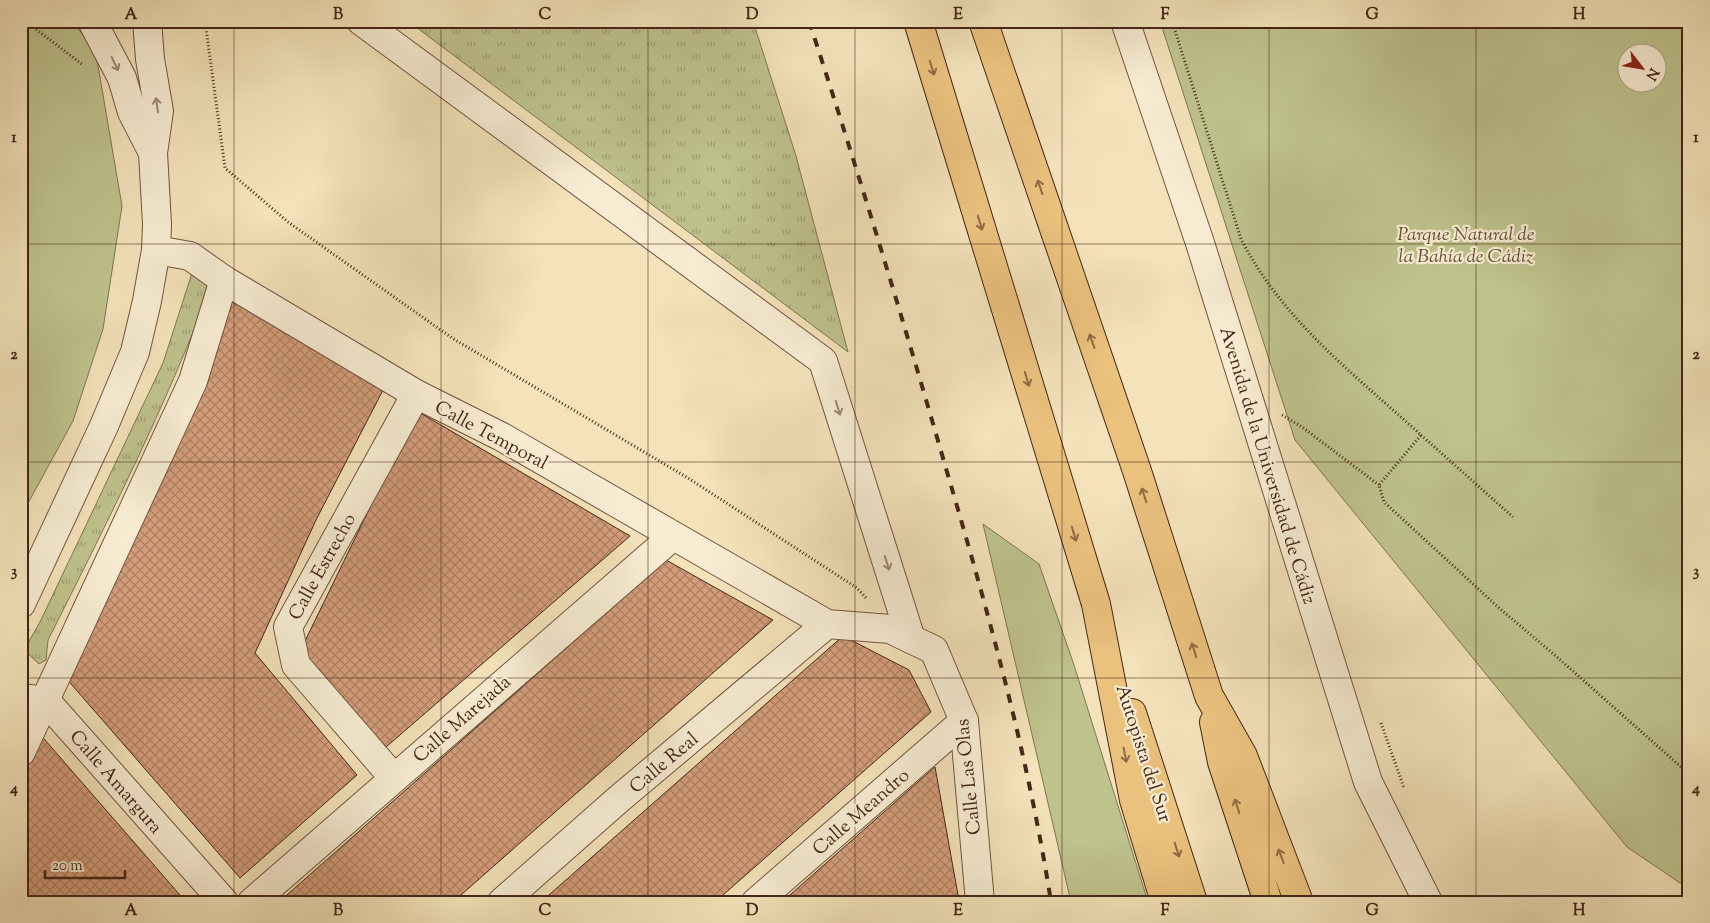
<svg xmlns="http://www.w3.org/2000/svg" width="1710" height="923" viewBox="0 0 1710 923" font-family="'Sorts Mill Goudy',serif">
  <defs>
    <pattern id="grass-tufts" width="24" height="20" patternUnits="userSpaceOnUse" patternTransform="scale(1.25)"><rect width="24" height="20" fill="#bec28d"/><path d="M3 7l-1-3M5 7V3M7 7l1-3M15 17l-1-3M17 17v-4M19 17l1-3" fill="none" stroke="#9c9d72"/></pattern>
    <pattern id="building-cross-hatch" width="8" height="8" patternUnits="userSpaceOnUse" patternTransform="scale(1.25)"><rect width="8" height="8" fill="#d49d7a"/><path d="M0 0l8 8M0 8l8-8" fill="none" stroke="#ae8063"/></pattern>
  </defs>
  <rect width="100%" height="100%" fill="#f3e2ba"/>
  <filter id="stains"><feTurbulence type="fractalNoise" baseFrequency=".004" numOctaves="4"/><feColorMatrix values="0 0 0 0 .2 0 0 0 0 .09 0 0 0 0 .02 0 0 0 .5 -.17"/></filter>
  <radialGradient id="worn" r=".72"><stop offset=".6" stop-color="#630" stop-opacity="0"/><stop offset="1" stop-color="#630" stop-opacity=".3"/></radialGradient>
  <!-- grass -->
  <path fill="url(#grass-tufts)" stroke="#827452" d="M408 21H753L796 156 848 352Z
    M194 267 212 284C166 406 107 523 48 640L46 660 39 664 24 650 40 622 163 363Z"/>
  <!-- park -->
  <path fill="#bec28d" stroke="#827452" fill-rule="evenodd" d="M21 21H73L96 54 122 206 103 329 73 421 21 516Z
    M1160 21H1689V889L1627 847 1295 440ZM1628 52H1658V82H1628Z
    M983 524 1039 564 1074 665 1148 902H1071Z"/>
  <!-- building -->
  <path fill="url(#building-cross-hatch)" stroke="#452518" d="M230 300 383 390 316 520 255 653 357 775 240 878 65 677Z
    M417 411 630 536 386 747 301 658 306 639Z
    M666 560 773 620 453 902H279Z
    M843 636 909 670 931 712 715 902H541Z
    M38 732 186 902H21V765Z
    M935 767 958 895 951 902H782Z"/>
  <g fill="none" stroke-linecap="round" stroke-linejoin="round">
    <defs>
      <path id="minor" d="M361 21 823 361 911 639
        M21 752 193 381 224 280
        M393 777 296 665 288 627 416 394
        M252 902 672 537
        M756 902 964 721"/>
      <path id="tertiary" d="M92 21 122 78 132 112 153 153
        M1125 21 1200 243 1368 782 1428 902
        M156 250 190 256 224 280 416 394 502 437 827 624 890 629 934 650 964 721 980 902
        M21 604 104 426 135 352 147 301 156 250 157 224 153 153 159 111 150 59 147 21
        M21 698 46 701 224 902
        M502 902 620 798 827 624"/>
      <path id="motorway" d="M918 21 1096 604 1134 800 1165 902
        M983 21 1137 471 1209 696 1243 756 1299 902
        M1132 713 1193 902
        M1214 722 1222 762 1268 902"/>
    </defs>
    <!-- minor casing -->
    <use href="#minor" stroke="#705440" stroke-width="30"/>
    <!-- tertiary casing -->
    <use href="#tertiary" stroke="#705440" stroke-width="30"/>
    <!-- motorway casing -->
    <use href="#motorway" stroke="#452518" stroke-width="30"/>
    <!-- path -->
    <path stroke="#452518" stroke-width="3" stroke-dasharray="1 2.5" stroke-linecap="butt" d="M25 21 83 65
      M205 21 225 168 288 222 452 338 688 478 857 588 867 599
      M1172 21 1241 239C1283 321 1354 374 1421 435L1379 485 1384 502 1499 608 1557 657 1689 774
      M1282 415 1302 427 1379 485
      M1421 435 1513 517
      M21 645 29 629
      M1381 723 1404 788"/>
    <!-- minor -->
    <use href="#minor" stroke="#f7ecd2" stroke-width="28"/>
    <!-- tertiary -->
    <use href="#tertiary" stroke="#f7ecd2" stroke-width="28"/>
    <!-- motorway -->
    <use href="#motorway" stroke="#eac17d" stroke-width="28"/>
    <!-- rail -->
    <path stroke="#452518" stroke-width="4" stroke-dasharray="9 9" stroke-linecap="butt" d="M809 21C857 168 902 316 945 465 987 608 1028 754 1051 902"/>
  </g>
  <!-- one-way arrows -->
  <defs><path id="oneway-shaft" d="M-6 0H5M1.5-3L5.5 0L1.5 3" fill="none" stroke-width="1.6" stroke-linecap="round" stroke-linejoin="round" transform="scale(1.25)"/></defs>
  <g stroke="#9e8875">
    <use href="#oneway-shaft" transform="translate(115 64) rotate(64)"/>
    <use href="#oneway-shaft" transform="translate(157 105) rotate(-98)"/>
    <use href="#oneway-shaft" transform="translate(838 408) rotate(72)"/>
    <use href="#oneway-shaft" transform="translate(887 563) rotate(72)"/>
  </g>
  <g stroke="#8f6b45">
    <use href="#oneway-shaft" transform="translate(932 68) rotate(73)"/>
    <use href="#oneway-shaft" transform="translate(1040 187) rotate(-109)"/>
    <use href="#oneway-shaft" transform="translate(980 223) rotate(73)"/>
    <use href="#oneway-shaft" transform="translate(1092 341) rotate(-109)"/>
    <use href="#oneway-shaft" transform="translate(1027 379) rotate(73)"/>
    <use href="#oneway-shaft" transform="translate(1144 495) rotate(-108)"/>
    <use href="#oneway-shaft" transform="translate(1074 534) rotate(73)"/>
    <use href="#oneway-shaft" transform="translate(1194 650) rotate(-108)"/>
    <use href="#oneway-shaft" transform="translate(1125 755) rotate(79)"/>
    <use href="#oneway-shaft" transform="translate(1237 806) rotate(-108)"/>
    <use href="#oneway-shaft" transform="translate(1177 850) rotate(72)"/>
    <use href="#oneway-shaft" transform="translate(1281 856) rotate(-111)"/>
  </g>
  <!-- grid -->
  <path fill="none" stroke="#452518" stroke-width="1" stroke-opacity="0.55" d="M234 21V902M441 21V902M648 21V902M855 21V902M1062 21V902M1269 21V902M1476 21V902M21 244H1689M21 462H1689M21 678H1689"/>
  <g text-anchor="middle" stroke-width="4.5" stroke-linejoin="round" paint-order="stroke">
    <!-- park labels -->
    <g font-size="19" font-style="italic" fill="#634c35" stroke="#f7ecd2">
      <text x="1466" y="240">Parque Natural de<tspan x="1466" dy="22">la Bahía de Cádiz</tspan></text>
    </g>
    <!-- street labels -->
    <g font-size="19" fill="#452518" stroke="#f7ecd2">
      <text transform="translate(492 434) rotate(28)" y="7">Calle Temporal</text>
      <text transform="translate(1269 465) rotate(73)" y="7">Avenida de la Universidad de Cádiz</text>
      <text transform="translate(321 566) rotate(-61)" y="7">Calle Estrecho</text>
      <text transform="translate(461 718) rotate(-41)" y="7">Calle Marejada</text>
      <text transform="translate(1145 753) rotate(72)" y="7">Autopista del Sur</text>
      <text transform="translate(663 762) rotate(-40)" y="7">Calle Real</text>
      <text transform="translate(967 777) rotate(-96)" y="7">Calle Las Olas</text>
      <text transform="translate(117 781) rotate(49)" y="7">Calle Amargura</text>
      <text transform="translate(860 811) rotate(-41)" y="7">Calle Meandro</text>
    </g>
  </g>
  <!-- margin -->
  <rect width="1710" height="923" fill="none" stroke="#f3e2ba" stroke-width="55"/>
  <!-- north arrow -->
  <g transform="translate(1642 68) rotate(121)"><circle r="24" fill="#f7ecd2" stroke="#b09c88"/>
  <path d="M0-4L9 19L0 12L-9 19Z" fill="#8f2418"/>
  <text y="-8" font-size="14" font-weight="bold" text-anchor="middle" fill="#452518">N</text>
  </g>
  <!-- scale -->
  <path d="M45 870v8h80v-8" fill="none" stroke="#452518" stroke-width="2.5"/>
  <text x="52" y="870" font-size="15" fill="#452518" stroke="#f7ecd2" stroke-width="4" paint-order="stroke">20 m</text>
  <rect x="28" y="28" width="1654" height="868" fill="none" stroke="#452518" stroke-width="2"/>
  <g font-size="16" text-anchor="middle" font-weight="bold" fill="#452518">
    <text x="131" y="19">A</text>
    <text x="338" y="19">B</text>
    <text x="545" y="19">C</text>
    <text x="752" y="19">D</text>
    <text x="958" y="19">E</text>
    <text x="1165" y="19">F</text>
    <text x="1372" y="19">G</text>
    <text x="1579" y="19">H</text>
    <text x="14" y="142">1</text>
    <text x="1696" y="142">1</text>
    <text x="14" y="359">2</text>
    <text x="1696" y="359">2</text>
    <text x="14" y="576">3</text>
    <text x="1696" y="576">3</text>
    <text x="14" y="793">4</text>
    <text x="1696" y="793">4</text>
    <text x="131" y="915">A</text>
    <text x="338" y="915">B</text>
    <text x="545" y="915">C</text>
    <text x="752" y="915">D</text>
    <text x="958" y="915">E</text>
    <text x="1165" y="915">F</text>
    <text x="1372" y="915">G</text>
    <text x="1579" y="915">H</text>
  </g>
  <rect width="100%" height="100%" filter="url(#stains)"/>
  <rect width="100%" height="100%" fill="url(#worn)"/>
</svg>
